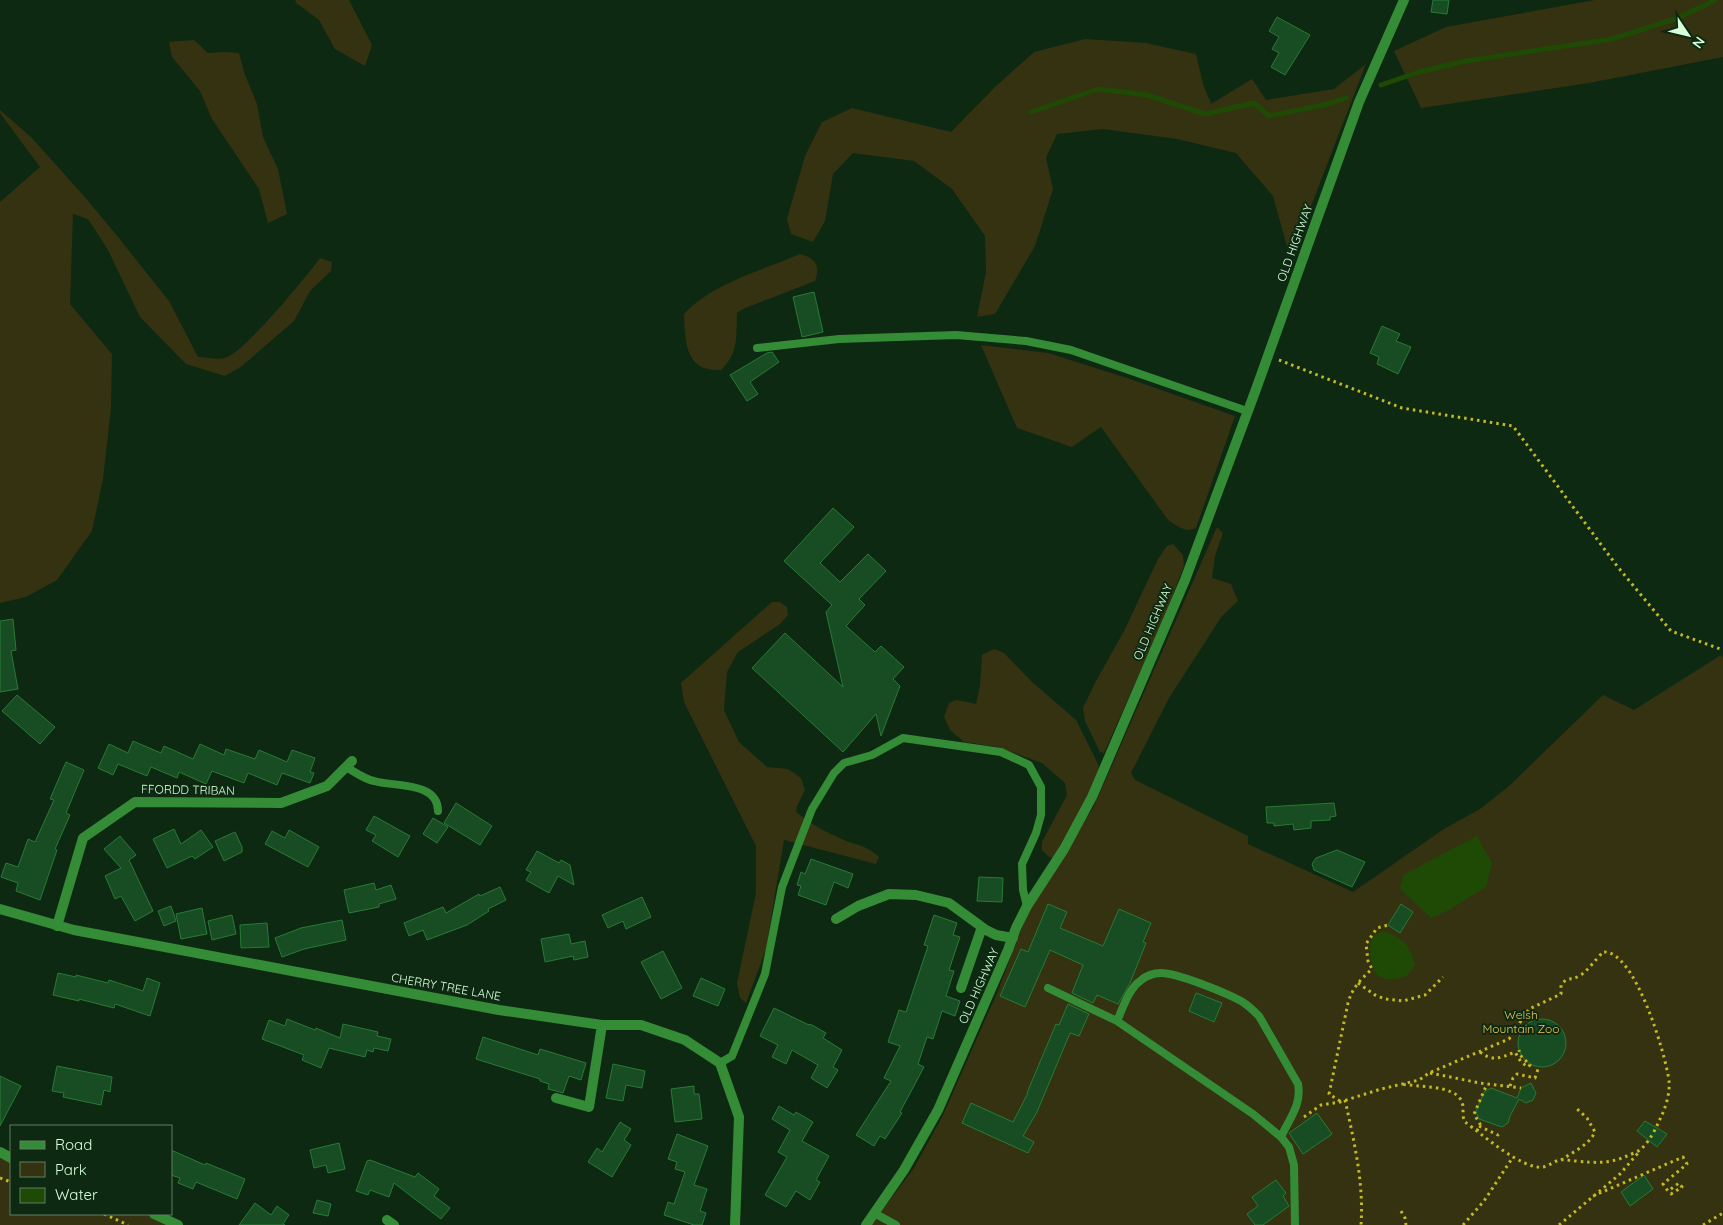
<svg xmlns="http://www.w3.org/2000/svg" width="1723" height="1225" viewBox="0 0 1723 1225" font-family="Quicksand,sans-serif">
  <rect width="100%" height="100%" fill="#0e2912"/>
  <!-- green -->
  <path fill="#343210" d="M296 0H349L372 45 365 66 335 49 319 20 295 2Z
    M1595 0H1723V57L1589 83 1421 108 1394 51 1446 27Z
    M1085 39 1146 43 1196 54 1203 84 1211 104 1252 79 1266 100 1334 89 1366 64 1292 255 1288 250 1273 196 1236 153 1177 139 1103 129 1057 134 1046 158 1053 189 1035 246 995 314 977 317 986 272 985 236 952 189 914 161 853 153 833 174 825 221 813 242 791 234 787 219 805 156 822 122 852 108 951 132 995 87 1034 52Z
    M194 40 208 53 225 52 239 53 245 75 257 104 263 137 278 169 287 214 268 223 259 189 212 119 200 91 172 57 169 42Z
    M0 110 32 138 83 195 114 232 169 301 198 357C206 357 217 360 225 358 244 353 306 277 320 258L332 262 331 271 310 291 294 321 242 366 225 376 186 364 140 317 108 250 88 219 73 214 70 304 112 354 111 408 103 479 92 531 57 580 26 597 0 603V202L40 167 0 113Z
    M800 254C815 258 821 265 815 281L743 309 737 313C736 336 739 353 721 370 685 372 685 342 684 314 713 283 761 271 800 254Z
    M981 345 1048 353 1127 378 1235 416 1196 528C1185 533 1177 526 1168 520L1101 427 1072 447 1017 428Z
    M1217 527 1223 533 1215 556 1212 578 1231 584 1238 601 1222 616 1169 698 1131 773 1135 780 1248 836V844L1353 892 1444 829 1480 809 1508 787 1603 695 1634 710 1721 655 1723 658V1225H871L914 1168 943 1115 997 993 1029 909 1094 806Z
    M1173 544 1183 555 1184 566 1160 628 1104 753 1100 752 1085 721 1083 708 1096 681 1124 631 1158 559 1167 546Z
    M772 602H780L787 607 788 615 780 624 738 652 727 672 724 710 739 742 767 767 788 769 801 778 805 790 797 806 796 812C811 824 827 833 844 840 859 846 866 845 879 857L876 864 784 840 766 949 746 1003 740 998 737 983 756 893V846L684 702 681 683Z
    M994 649 1004 653 1032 682 1076 720 1098 764 1099 772 1088 796 1053 858 1049 857 1042 850V842L1067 795 1065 783 1042 763 998 747 964 742 950 730 944 717 949 703 956 700 976 704 980 686 982 655Z
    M0 1152 11 1158V1214H154L178 1225H0Z"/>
  <!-- water -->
  <path fill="#1f4a05" d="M1477 836 1492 863 1486 887 1447 911 1431 918 1400 889 1403 875Z
    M1383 931 1387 932C1405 942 1410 944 1415 965L1407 976C1398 978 1389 981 1380 977 1371 972 1367 945 1373 937 1376 934 1380 933 1383 931Z"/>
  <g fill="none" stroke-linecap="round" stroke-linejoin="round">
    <!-- stream -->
    <path stroke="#1f4a05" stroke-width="5" d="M1381 85 1419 72 1466 61 1612 39 1678 18 1715 0
      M1031 112 1098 89 1147 95 1205 114 1254 103 1269 116 1328 104 1346 98"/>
  </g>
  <!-- building -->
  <path fill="#184c22" stroke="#287a37" d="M1433 0H1449L1447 14 1431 12Z
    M1277 17 1310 35 1285 75 1271 67 1279 53 1272 49 1279 37 1269 31Z
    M814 292 823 332 802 337 793 297Z
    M1382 326 1400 334 1396 341 1411 347 1398 374 1377 364 1379 357 1370 353Z
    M772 352 779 362 750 382 758 394 747 401 730 375 767 353Z
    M833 508 854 527 820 563 840 582 868 554 886 571 859 599 865 605 846 626 875 652 881 646 904 667 893 679 900 686 881 736 876 714 843 752 752 668 785 633 843 687 826 612 832 605 784 561Z
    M13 619 16 650 11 651 18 689 0 692V621Z
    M17 695 55 727 40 744 2 711Z
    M133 741 161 753 164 746 193 759 200 744 224 755 226 749 255 759 259 750 287 762 292 750 315 758 310 772 314 773 310 783 282 773 277 785 248 773 244 783 212 771 206 784 179 772 177 778 151 767 147 776 118 764 113 775 98 768 109 744 128 753Z
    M66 762 84 770 66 813 70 815 55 849 57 850 40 900 16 891 18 883 1 877 6 863 18 867 28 839 35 842 54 800 50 799Z
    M456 803 492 826 480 845 444 823Z
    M1334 803 1336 816 1330 817V820L1311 821V828L1294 830 1293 824 1274 826V823H1267L1266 807Z
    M374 816 410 836 398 857 372 841 376 835 366 830Z
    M433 818 448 827 437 843 423 834Z
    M174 829 181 844 201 830 213 847 195 859 192 856 167 868 153 839Z
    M289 830 319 847 308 867 265 844 272 831 285 838Z
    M235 832 242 847V852L224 861 215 841Z
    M120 836 136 855 129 860 153 911 135 921 121 896 115 899 105 876 121 868 104 849Z
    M1337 850 1365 862 1352 887 1314 870 1312 864 1316 858Z
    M537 851 559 863 561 860 570 865 574 885 558 876 549 893 526 880 531 872 526 870Z
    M811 859 853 874 848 888 834 882 826 905 798 895 801 886 797 885 801 872 805 874Z
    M979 877 1003 878 1002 902 977 901Z
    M374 883 376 890 391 885 396 899 379 904V907L349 913 344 890Z
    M500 887 506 900 488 909 489 911 467 925 427 940 423 930 409 936 404 923 443 907 446 913 479 894 480 896Z
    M642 897 651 917 626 929 623 921 608 928 602 915Z
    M1048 904 1067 912 1060 928 1103 946 1119 909 1151 923 1143 942 1146 943 1130 983 1118 1004 1097 995 1093 1003 1072 993 1083 965 1050 950 1025 1007 1000 996 1021 949 1028 952Z
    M1401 904 1413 912 1400 933 1388 925Z
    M171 906 176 921 164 926 158 911Z
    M202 908 207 934 181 939 176 914Z
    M232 915 236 934 212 940 208 921Z
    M934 915 957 923 953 935 960 937 949 970 954 971 946 996 960 1001 955 1016 942 1011 933 1039 927 1037 918 1064 924 1067 900 1112 902 1113 885 1139 880 1136 874 1146 856 1135 891 1081 884 1078 900 1046 888 1042 899 1010 906 1012 928 946 924 945Z
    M342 920 346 940 304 949 282 957 275 938 301 928Z
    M267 923 269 947 241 948 240 925Z
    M569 934 571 944 585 941 588 957 574 960 573 956 545 962 541 939Z
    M663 951 682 988 661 999 641 962Z
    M58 973 76 977V975L108 983 109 980 143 991 147 978 160 983 150 1016 115 1004 114 1008 79 999V1001L53 995Z
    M701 978 725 989 718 1006 693 996Z
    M1196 993 1222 1003 1214 1022 1189 1011Z
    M1068 1004 1089 1014 1079 1036 1070 1033 1037 1112 1023 1136 1034 1142 1028 1153 962 1123 971 1103 1013 1122 1028 1093H1027L1056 1024 1059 1025Z
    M774 1008 809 1025 810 1024 826 1033 823 1038 842 1050 833 1067 838 1070 827 1088 811 1078 818 1065 792 1050 786 1064 772 1057 778 1045 760 1036Z
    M287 1019 315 1030 316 1028 340 1038 343 1024 378 1032 377 1036 391 1039 388 1051 374 1048 373 1052 367 1050 365 1057 329 1048 321 1068 302 1060 304 1055 262 1039 269 1020 285 1026Z
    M1518 1043a24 24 0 1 1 48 0a24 24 0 1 1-48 0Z
    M483 1037 538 1055 540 1049 586 1063 581 1080 569 1076 563 1093 556 1091 548 1089 549 1084 540 1081V1079L476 1059Z
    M613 1064 645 1071 642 1088 626 1085 623 1101 606 1098Z
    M57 1066 112 1077 110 1092 104 1090 101 1105 63 1097 64 1093 52 1091Z
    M0 1076 21 1086 0 1126Z
    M1531 1083 1536 1093 1533 1100 1526 1103 1519 1099 1510 1116 1508 1123 1502 1127 1479 1119 1476 1111 1484 1092 1491 1088 1517 1098 1521 1088Z
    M694 1086V1094H699L702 1119 675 1122 671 1089Z
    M779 1106 794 1115 796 1112 813 1122 802 1141 829 1156 816 1180 820 1182 810 1200 796 1191 786 1207 765 1195 787 1157 778 1152 790 1130 772 1119Z
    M1317 1113 1332 1134 1303 1154 1289 1133Z
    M1645 1121 1667 1134 1657 1147 1637 1131Z
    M620 1122 631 1129 624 1140 631 1145 612 1177 588 1162 597 1148 602 1152Z
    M677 1134 708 1146 694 1185 707 1189 700 1211 706 1213 702 1225H694L664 1215 668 1202 674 1204 685 1172 675 1169 677 1162 668 1159Z
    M339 1143 345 1169 328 1173 326 1165 314 1168 310 1150Z
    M171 1150 205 1165 206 1163 245 1179 237 1199 196 1182 193 1189 178 1183 180 1178 171 1175Z
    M370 1160 415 1177 418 1173 439 1189 434 1196 450 1208 441 1219 394 1183 389 1197 370 1190 368 1195 356 1191 367 1161Z
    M1644 1175 1653 1189 1630 1206 1621 1192Z
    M1276 1180 1286 1193 1283 1196 1289 1206 1263 1225H1255L1247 1214 1258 1206 1252 1197Z
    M317 1200 331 1204 328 1216 313 1213Z
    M255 1203 271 1215 277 1206 289 1215 283 1224 285 1225H239Z"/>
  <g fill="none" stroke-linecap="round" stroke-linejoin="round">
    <!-- path -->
    <path stroke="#c5b924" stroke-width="3" stroke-dasharray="2.5 4" stroke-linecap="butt" d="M1279 360 1402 408 1513 426 1617 566 1671 631 1723 650
      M1358 983 1375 995 1385 999 1403 1001 1425 995 1443 977
      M1480 1052C1493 1062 1500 1058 1515 1052L1521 1062 1528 1067 1530 1065 1520 1055 1519 1050
      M1430 1073 1480 1083 1521 1088
      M1510 1086 1513 1078 1517 1074 1535 1078 1539 1066
      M1345 1100C1354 1141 1364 1183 1361 1225
      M1340 1101 1329 1094 1348 1003C1352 988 1361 979 1372 969L1368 961 1366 944 1377 928 1388 925
      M1304 1117 1321 1105 1340 1102 1381 1089 1419 1080 1429 1073 1509 1039 1529 1009 1561 994V985C1568 976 1571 981 1579 976 1586 973 1597 958 1603 952 1635 949 1666 1056 1669 1081 1670 1094 1666 1106 1661 1117 1656 1128 1650 1141 1641 1149 1638 1152 1631 1154 1627 1156 1608 1164 1596 1163 1576 1161 1571 1161 1565 1159 1560 1160 1554 1161 1549 1166 1543 1167 1522 1170 1482 1134 1465 1122 1461 1115 1465 1107 1461 1100 1453 1085 1417 1087 1401 1084
      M1479 1126 1498 1135 1500 1134
      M1477 1131 1480 1124 1474 1114 1487 1084
      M1561 1160C1573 1152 1589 1145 1595 1132L1587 1118 1576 1108
      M0 1178 11 1182
      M1593 1196 1683 1157 1687 1164 1663 1184 1668 1191 1679 1183 1682 1187 1671 1194 1668 1191
      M1401 1211 1405 1218 1406 1225
      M104 1214 128 1225
      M1463 1225 1484 1201 1513 1157
      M1559 1225 1620 1174 1638 1153
      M1703 1225 1723 1213"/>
    <!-- service -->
    <path stroke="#348c37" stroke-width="8" d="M757 348 839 339 956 335 1026 341 1071 350 1247 411
      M346 767C355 772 364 779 374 781 393 787 438 781 438 811
      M1048 988 1117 1021 1253 1114 1281 1137
      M1117 1021C1123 1008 1128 990 1140 981 1145 976 1154 973 1161 973 1178 973 1226 993 1241 1001 1248 1005 1253 1010 1259 1016L1298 1084C1302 1105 1289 1119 1281 1137L1289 1147 1294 1165 1295 1225
      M720 1063 732 1056 765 974 782 887 812 809 834 773 844 763 872 755 903 738 1001 752 1029 765 1041 787V815L1036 833 1022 864 1023 890 1027 906
      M874 1213 896 1225"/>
    <!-- minor -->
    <path stroke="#348c37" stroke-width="10" d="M0 909 74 930 499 1010 602 1025H641L685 1040 720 1063 739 1117 735 1225
      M836 919 858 906 889 894 916 895 949 903 986 930 996 935 1013 938
      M57 926 83 838 135 802 281 803 327 786 352 761
      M961 988 982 927
      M556 1098 589 1107 602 1025
      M387 1220 394 1225"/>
    <!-- tertiary -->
    <path stroke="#348c37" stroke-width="10" d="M0 1152 11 1158
      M154 1214 178 1225
      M866 1225 904 1170 938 1110 1008 950 1016 928 1027 906 1064 849 1092 797 1185 580 1255 392 1359 102 1404 0"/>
  </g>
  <g text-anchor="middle" stroke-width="4" stroke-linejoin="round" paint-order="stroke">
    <!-- street labels -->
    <g font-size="12" fill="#d6ffda" stroke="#0e2912">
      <text transform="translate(1295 243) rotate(-70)" y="4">OLD HIGHWAY</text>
      <text transform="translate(1153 622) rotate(-67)" y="4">OLD HIGHWAY</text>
      <text transform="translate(188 790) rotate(1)" y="4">FFORDD TRIBAN</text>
      <text transform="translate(979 986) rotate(-66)" y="4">OLD HIGHWAY</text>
      <text transform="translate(446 987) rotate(10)" y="4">CHERRY TREE LANE</text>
    </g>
    <!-- park labels -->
    <g font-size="12" fill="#ebc456" stroke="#0e2912">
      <text x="1521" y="1019">Welsh<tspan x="1521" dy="14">Mountain Zoo</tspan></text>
    </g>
  </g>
  <!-- legend -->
  <rect x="10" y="1125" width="162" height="90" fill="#0e2912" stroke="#5e7f62"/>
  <rect x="20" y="1141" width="25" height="8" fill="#348c37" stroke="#5e7f62"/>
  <text x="55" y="1150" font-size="15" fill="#d6ffda">Road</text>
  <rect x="20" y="1162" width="25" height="15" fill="#343210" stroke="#5e7f62"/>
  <text x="55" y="1175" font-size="15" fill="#d6ffda">Park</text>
  <rect x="20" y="1188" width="25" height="15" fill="#1f4a05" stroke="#5e7f62"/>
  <text x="55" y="1200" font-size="15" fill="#d6ffda">Water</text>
  <!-- north arrow -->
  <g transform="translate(1688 35) rotate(125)" stroke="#0e2912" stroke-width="4" paint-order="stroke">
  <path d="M0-4L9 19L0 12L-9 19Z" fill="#d6ffda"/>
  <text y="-8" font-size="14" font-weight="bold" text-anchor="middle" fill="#d6ffda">N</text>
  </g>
</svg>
